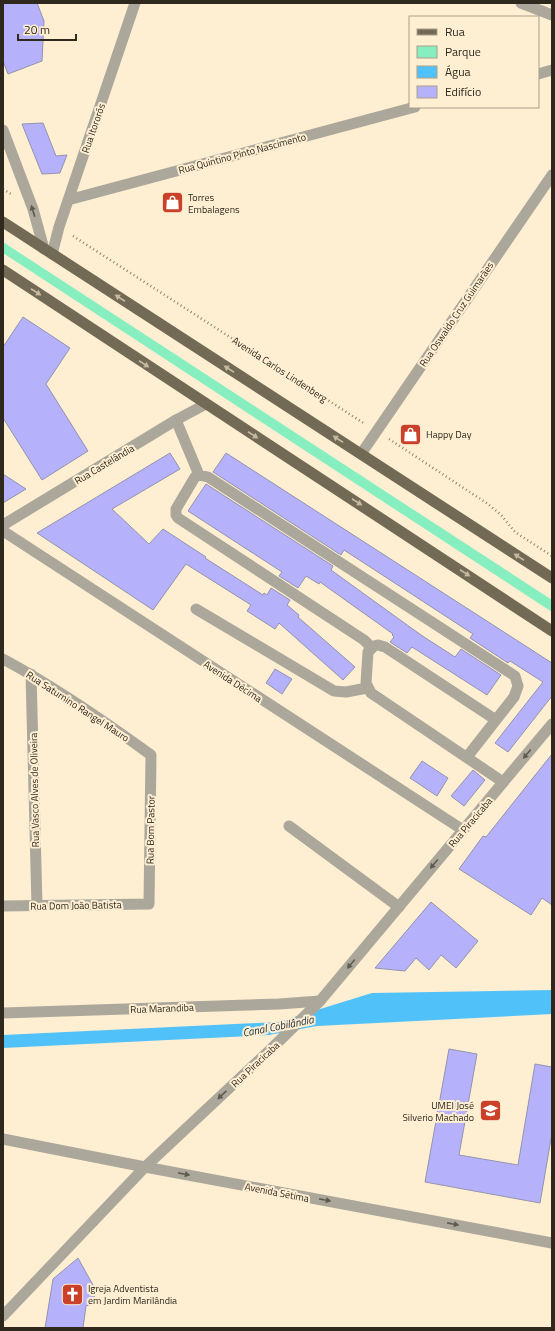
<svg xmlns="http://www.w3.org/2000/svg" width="555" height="1331" viewBox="0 0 555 1331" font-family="'Titillium Web',sans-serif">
  <rect width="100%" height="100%" fill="#feeed2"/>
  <!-- green -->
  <path fill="#86eebf" d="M3 242 552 600V612L3 253Z"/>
  <!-- water -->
  <path fill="#50c2f9" d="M552 990V1014L317 1026 269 1035 3 1048V1035L278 1022 372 993Z"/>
  <!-- building -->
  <path fill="#b5b2fb" stroke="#9393af" d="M3 3H37L44 21 42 61 8 74 3 61Z
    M43 123 56 156 67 155 60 173 42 174 22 124Z
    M23 317 70 348 46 384 88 451 42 480 3 418V347Z
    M170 453 180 469 112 509 149 544 163 529 206 557 205 558 263 595 264 593 267 595 271 588 290 600 287 605 299 615 298 617 355 667 343 680 279 623 275 629 247 611 251 605 186 564 153 610 37 533Z
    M226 453 552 663V696L508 752 495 743 543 682 510 661 508 663 470 638 473 634 344 550 341 555 213 472Z
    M3 474 26 489 3 503Z
    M206 484 333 566 331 570 421 635 455 657 461 649 501 675 487 695 412 647 407 653 390 642 394 637 392 635 393 634 320 582 319 584 306 576 298 588 279 576 282 572 188 511Z
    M275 669 292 679 282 694 266 683Z
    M552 754V905L542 898 531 915 459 869 483 836 486 837Z
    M422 761 448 778 437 796 410 778Z
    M473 770 485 780 464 806 451 796Z
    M431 902 478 941 456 968 441 955 429 970 416 958 405 971 375 968Z
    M449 1049 477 1054 459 1155 518 1165 535 1064 552 1067V1133L540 1203 425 1182Z
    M78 1258 93 1285 95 1303 86 1306 83 1328H45L53 1279Z"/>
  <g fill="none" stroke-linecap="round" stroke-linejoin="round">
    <!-- path -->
    <path stroke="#8e8371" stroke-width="2.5" stroke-dasharray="1 3" stroke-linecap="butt" d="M3 189 11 194
      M73 236 365 424
      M389 439 488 504 501 515 515 532 552 556"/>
    <!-- service -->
    <path stroke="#aba79a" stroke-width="11" d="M176 420 199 475
      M196 609 334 691 346 692 367 688
      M371 649 368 644 364 640 178 518 176 515V509L195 477 199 475 208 477 515 676 518 686 514 697 467 757
      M31 674 37 906
      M496 720 385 647 378 645 374 646 368 652 366 683 371 693 503 782
      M289 826 399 907
      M3 1013 279 1004 320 1001"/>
    <!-- minor -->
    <path stroke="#aba79a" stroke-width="11" d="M521 3 552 15
      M538 74 552 70
      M68 200 415 107
      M52 254 59 227 135 3
      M361 454 552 175
      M3 525 176 420 206 404
      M3 531 463 830
      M3 659C55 687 103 720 151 755L149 904 3 906
      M3 1139 145 1167"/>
    <!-- tertiary -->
    <path stroke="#aba79a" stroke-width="11" d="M3 130 33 209 44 249
      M145 1167 552 1243
      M3 1316 145 1167 271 1049 320 1001 552 724"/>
    <!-- primary -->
    <path stroke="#726a54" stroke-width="11" d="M3 222 552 578
      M3 270 552 631"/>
  </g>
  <!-- one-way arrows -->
  <defs><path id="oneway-solid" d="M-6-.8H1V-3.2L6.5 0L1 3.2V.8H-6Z"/></defs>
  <g fill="#605b4f">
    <use href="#oneway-solid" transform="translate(33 211) rotate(-107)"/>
    <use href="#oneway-solid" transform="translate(527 754) rotate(130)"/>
    <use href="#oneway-solid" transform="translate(434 864) rotate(130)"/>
    <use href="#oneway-solid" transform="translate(351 964) rotate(130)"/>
    <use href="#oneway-solid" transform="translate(222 1095) rotate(137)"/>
    <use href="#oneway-solid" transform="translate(184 1174) rotate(11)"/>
    <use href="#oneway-solid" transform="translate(325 1200) rotate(11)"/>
    <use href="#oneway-solid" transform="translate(453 1224) rotate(11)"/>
  </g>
  <g fill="#c6b9a0">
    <use href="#oneway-solid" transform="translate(36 292) rotate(33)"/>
    <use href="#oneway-solid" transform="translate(120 298) rotate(-147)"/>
    <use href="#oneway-solid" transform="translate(144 364) rotate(33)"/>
    <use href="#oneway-solid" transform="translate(229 369) rotate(-147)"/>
    <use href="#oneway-solid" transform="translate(253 435) rotate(33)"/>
    <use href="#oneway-solid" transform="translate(338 439) rotate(-147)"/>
    <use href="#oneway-solid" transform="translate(357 502) rotate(33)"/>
    <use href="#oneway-solid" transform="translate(519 557) rotate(-147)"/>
    <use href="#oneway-solid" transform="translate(465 573) rotate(33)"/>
  </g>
  <!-- icons -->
  <defs>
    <symbol id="shop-square" viewBox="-11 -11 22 22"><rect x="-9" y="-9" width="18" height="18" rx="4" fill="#cb4028" stroke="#feeed2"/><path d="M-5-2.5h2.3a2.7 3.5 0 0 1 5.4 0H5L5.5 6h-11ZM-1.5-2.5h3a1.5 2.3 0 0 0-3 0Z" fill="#fff"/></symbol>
    <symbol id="school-square" viewBox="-11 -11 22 22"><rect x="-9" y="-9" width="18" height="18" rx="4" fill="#cb4028" stroke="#feeed2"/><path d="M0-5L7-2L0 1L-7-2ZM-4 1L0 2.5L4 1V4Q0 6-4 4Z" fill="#fff"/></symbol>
    <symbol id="church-square" viewBox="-11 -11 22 22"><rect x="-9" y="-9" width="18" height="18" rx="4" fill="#cb4028" stroke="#feeed2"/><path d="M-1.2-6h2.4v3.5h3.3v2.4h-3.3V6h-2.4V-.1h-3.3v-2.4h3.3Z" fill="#fff"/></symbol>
  </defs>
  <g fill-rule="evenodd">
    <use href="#shop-square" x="160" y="190" width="25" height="25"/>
    <use href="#shop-square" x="398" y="422" width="25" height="25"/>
    <use href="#school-square" x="478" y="1098" width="25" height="25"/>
    <use href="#church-square" x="60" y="1282" width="25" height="25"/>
  </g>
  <g text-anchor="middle" stroke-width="4" stroke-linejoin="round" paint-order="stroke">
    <!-- street labels -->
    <g font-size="10" fill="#2e281d" stroke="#feeed2">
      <text transform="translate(93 128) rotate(-71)" y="4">Rua Itororós</text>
      <text transform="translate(242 153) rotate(-15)" y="4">Rua Quintino Pinto Nascimento</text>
      <text transform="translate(456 314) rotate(-56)" y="4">Rua Oswaldo Cruz Guimarães</text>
      <text transform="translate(280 369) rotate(33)" y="4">Avenida Carlos Lindenberg</text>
      <text transform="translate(104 464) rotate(-31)" y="4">Rua Castelândia</text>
      <text transform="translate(233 681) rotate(33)" y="4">Avenida Décima</text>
      <text transform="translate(78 706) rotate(33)" y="4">Rua Saturnino Rangel Mauro</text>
      <text transform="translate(34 790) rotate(-91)" y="4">Rua Vasco Alves de Oliveira</text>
      <text transform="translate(470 822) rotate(-50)" y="4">Rua Piracicaba</text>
      <text transform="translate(150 830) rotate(-89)" y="4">Rua Bom Pastor</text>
      <text transform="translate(76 905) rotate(-1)" y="4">Rua Dom João Batista</text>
      <text transform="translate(162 1008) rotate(-2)" y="4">Rua Marandiba</text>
      <text transform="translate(255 1064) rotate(-43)" y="4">Rua Piracicaba</text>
      <text transform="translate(277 1192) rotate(11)" y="4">Avenida Sétima</text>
    </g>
    <!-- poi labels -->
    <g font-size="10" fill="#2e281d" stroke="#feeed2" text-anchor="start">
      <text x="188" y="201">Torres<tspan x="188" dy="12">Embalagens</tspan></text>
      <text x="426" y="438">Happy Day</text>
      <text x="474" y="1109" text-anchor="end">UMEI José<tspan x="474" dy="12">Silverio Machado</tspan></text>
      <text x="88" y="1292">Igreja Adventista<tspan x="88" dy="12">em Jardim Marilândia</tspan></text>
    </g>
    <!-- water labels -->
    <g font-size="11" font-style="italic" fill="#1a2d38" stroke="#feeed2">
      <text transform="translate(278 1026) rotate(-11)" y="4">Canal Cobilândia</text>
    </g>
  </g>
  <!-- border -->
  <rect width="555" height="1331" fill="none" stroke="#2e281d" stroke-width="8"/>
  <!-- legend -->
  <rect x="409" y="16" width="130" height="92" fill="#feeed2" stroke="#ab9f8a"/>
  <rect x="417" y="29" width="20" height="6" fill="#726a54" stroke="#ab9f8a"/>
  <text x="445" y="36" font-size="12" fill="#2e281d">Rua</text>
  <rect x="417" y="46" width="20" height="12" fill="#86eebf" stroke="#ab9f8a"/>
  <text x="445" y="56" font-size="12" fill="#2e281d">Parque</text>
  <rect x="417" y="66" width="20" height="12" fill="#50c2f9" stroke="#ab9f8a"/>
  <text x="445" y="76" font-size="12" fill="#2e281d">Água</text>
  <rect x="417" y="86" width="20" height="12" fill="#b5b2fb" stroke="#ab9f8a"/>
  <text x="445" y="96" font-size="12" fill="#2e281d">Edifício</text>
  <!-- scale -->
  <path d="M18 34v6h58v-6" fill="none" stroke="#2e281d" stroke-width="2"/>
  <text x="24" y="34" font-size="12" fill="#2e281d" stroke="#feeed2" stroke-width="3" paint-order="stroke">20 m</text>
</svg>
